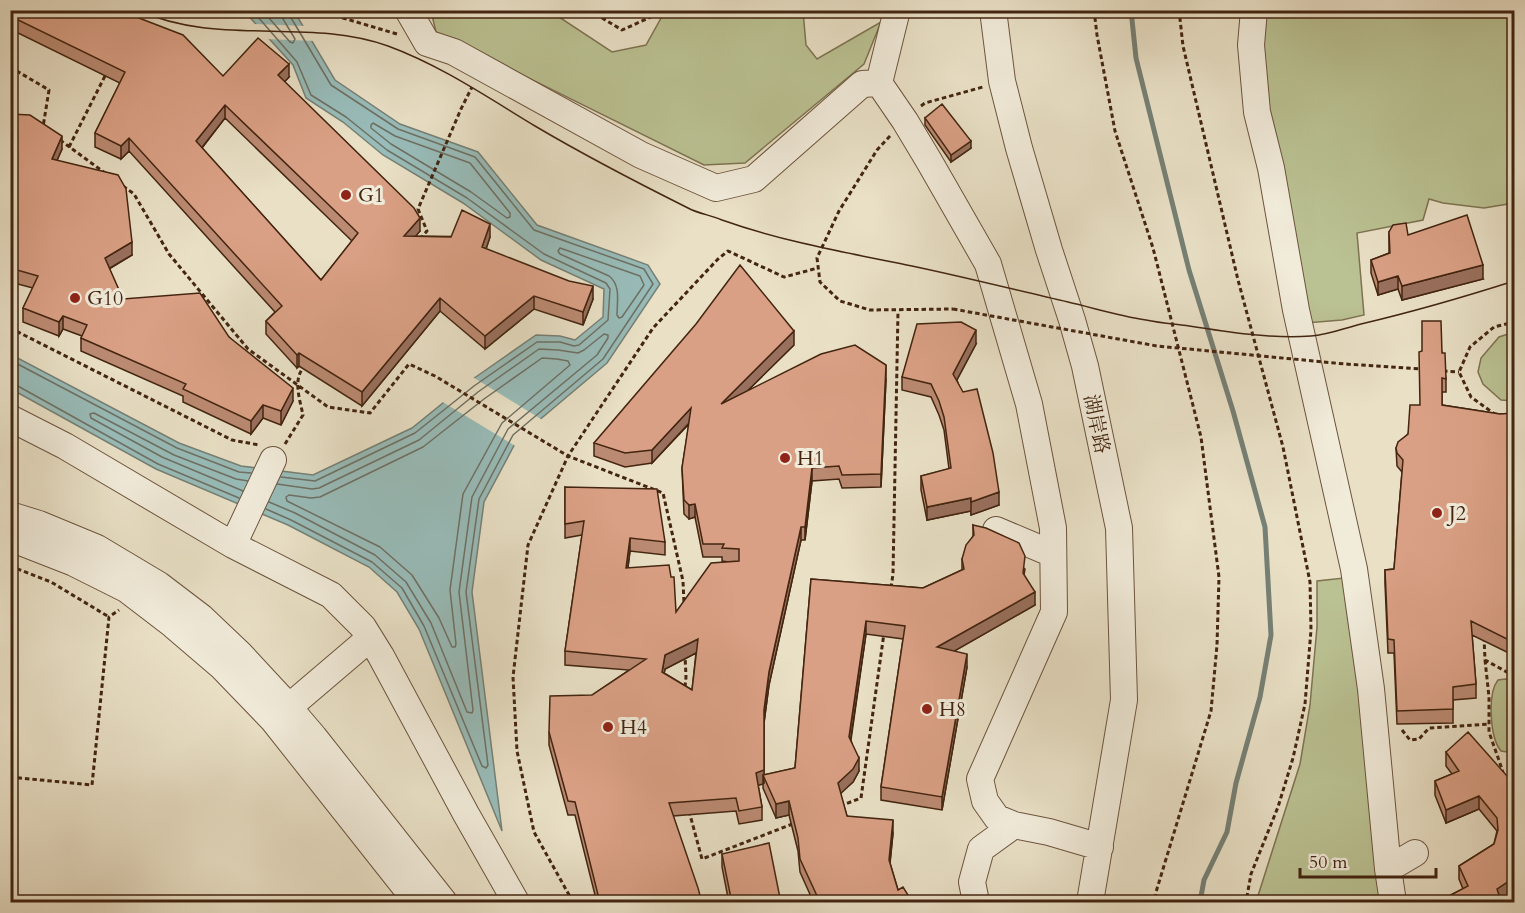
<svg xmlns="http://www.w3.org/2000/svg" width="1525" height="913" viewBox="0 0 1525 913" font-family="Cardo,'Noto Serif SC',serif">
  <rect width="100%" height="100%" fill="#e9e0c6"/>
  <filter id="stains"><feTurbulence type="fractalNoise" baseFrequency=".00333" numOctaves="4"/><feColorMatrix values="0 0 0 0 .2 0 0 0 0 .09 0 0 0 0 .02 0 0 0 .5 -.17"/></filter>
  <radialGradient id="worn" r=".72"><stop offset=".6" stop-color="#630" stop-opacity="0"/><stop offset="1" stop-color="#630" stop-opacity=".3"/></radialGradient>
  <!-- green -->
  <path fill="#bac192" stroke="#7e7351" stroke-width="1.5" d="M431 11H550L612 52 646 45 665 11H803L806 45 817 59 881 22 864 64 745 163 704 165 436 32Z
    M1264 11H1514V203L1484 208 1443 203 1429 199 1423 220 1357 233 1364 315 1342 320 1306 323 1263 77Z
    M1514 332V401L1501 400 1483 384 1478 372 1481 358 1499 337Z
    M1344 578 1353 644 1370 783 1380 902H1256L1300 764 1310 705 1317 627V581Z
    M1505 679 1511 681 1514 686 1512 742 1511 748 1507 752 1501 751C1490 738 1487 694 1498 680Z"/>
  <!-- water -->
  <path fill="#98bcb9" stroke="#768075" stroke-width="1.5" d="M244 11H294L335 80 400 124 478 152 537 225 648 265 660 284 607 363 518 438 484 502 472 592 502 831 419 629 397 592 369 567 288 525 156 469 11 389 10 354 179 443 241 466 313 475 412 428 470 381 536 335 560 336 575 340 603 317 604 289 541 260 463 203 383 155 343 122 306 98 293 65Z"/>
  <!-- pier -->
  <path fill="#e9e0c6" d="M252 24 306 26 315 41 265 39Z
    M471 376 544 421 521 440 517 447 441 401Z"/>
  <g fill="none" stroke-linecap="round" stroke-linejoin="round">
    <!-- shore -->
    <path stroke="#6e7064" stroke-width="1.5" d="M252 10 297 62 311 95 346 117 387 150 467 198 544 254 606 283 610 289 608 320 579 345 574 346 560 342H537L474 386 415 433 315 481 281 477
      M262 10 290 42 293 43 295 39 283 19 282 10
      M373 123 395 136 470 163 510 213V217L507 218 471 192 391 144 371 128V125Z
      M560 248 640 276 644 285 622 317 619 318 617 315C617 302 621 285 609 276L560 254 558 251Z
      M542 358 557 359 568 361 570 365 502 423 463 494 450 590 456 644 455 647H452L439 618 412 575 380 547 287 501 286 497 289 495 311 498 320 497 423 447 484 399Z
      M10 360 177 448 239 472 251 473
      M10 384 16 385 158 464 239 498
      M243 491 162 457 91 418 90 414 94 413 174 455 236 479 248 481
      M269 502 295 513 375 555 406 582 431 623 467 712 472 713 473 710 459 592 472 497 508 429 597 355 608 338V335L604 334 584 350 578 353 558 350 539 349 478 392 419 440 319 488 312 489 277 484
      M266 509 291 520 372 562 402 588 424 626 482 766 486 768 488 765 466 592 479 499 513 435 603 359 653 284 644 269 534 230 475 157 398 129 331 85 290 16 289 10"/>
    <!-- stream -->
    <path stroke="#768075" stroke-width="5" d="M1131 10 1136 58 1189 270 1233 411 1265 527 1271 635 1260 697 1236 783 1227 832 1204 880 1200 902"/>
    <defs>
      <path id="minor" d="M408 10 427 43 454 52 641 155 716 188 754 179 862 84 879 83 905 121 929 161 988 264 1029 404 1053 528 1054 612 980 779 985 801 997 818 1014 825 1049 832 1100 847
        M993 10 1002 81 1019 148 1049 250 1072 320 1085 366 1119 528 1124 700 1090 902
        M1254 10 1251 45 1257 112 1271 168 1296 310 1354 569 1371 689 1388 869 1393 902
        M879 83 897 10
        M10 418 65 446 233 545 331 595 363 627 381 656 466 814 516 902
        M10 515 39 524 97 548 159 585 201 617 241 655 279 696 314 737 444 902
        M996 530 1053 554
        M10 538 74 563 126 589 173 625 221 666 273 720 417 902
        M233 545 273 460
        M289 707 370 638
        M1388 869 1415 853
        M976 902 972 882 981 849 1014 825"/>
    </defs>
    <!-- minor casing -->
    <use href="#minor" stroke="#6c543e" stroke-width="28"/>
    <!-- path -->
    <path stroke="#432510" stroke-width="3" stroke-dasharray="4.5 3" stroke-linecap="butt" d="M345 10 343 18 397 34
      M589 10 622 30 653 16 656 10
      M1094 10 1097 35 1115 131 1153 248 1201 437 1219 577 1217 645 1211 711 1156 892 1155 902
      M1179 10 1183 46 1238 280 1283 447 1310 582 1311 630 1305 704 1293 758 1278 807 1251 874 1246 902
      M10 67 49 90 43 127
      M921 106 925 103 983 87
      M890 136 877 150 839 211 817 258 820 282 840 301 870 310 953 309
      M60 140 105 173
      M69 147 106 74
      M123 186 134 194 169 254 248 349 328 407 370 413 409 364 435 376 568 456 663 493 683 581 684 603
      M420 239 427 231 418 209 461 109 472 87
      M10 328 232 440 259 445
      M1496 415 1471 397 1459 372 1470 347 1494 327 1514 322
      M285 444 303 415C300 400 292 378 305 366
      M10 566 51 582 109 617
      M891 588 893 574 898 311
      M1484 637 1485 660 1514 676
      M1485 660 1489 697V732L1503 772
      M685 687 686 677 685 655
      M1402 730 1410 740 1419 739 1429 728 1489 724
      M10 777 92 785 109 617 119 610
      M840 806 861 798 884 633
      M689 811 702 859 795 823
      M573 902 534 832 517 751 513 677 528 545 568 456 653 328 718 259 728 251 784 277 818 268"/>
    <!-- minor -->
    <use href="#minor" stroke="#f1ebda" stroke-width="26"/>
    <!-- tram -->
    <path stroke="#432510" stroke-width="1.5" d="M138 10C217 47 308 17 388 46 440 65 487 97 535 126 584 155 636 182 688 208 699 214 711 215 722 220 784 242 848 253 912 266 964 277 1016 290 1068 302 1094 308 1119 316 1146 320 1160 323 1174 324 1189 326 1229 332 1271 339 1311 336 1328 335 1345 328 1361 324 1412 312 1464 297 1514 281"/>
    <!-- path-bridge -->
    <path stroke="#432510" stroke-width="3" stroke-dasharray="4.5 3" stroke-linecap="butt" d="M953 309 1157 346 1345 364 1421 369
      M1443 371 1459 372"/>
  </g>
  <!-- wall -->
  <path fill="#bb8a72" stroke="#432510" stroke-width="1.5" fill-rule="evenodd" d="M10 10H128V14L223 76 289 77 284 82 420 231 415 236 490 237 486 249 593 299 583 325 534 309 485 349 440 311 362 406 299 366 297 368 266 334V321L275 312 129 151 121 159 95 147V133L120 83 10 29ZM225 118 352 241 321 280 202 148Z
    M10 114 62 149 57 160 132 255 109 269 123 299 229 337 293 401 281 425 263 418 251 434 183 402V396L81 351V338L82 336 63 329 59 336 23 322V308L33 288 10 282Z
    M925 118 971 148 951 162 925 125Z
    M1389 232 1408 235 1483 279 1402 300 1398 289 1378 295 1371 273V260L1389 253Z
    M976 344 957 380 999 505 971 515V511L927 520 921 490V476L949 469 944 430 939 415 931 397 902 390V377Z
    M794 345 748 390 886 379 881 487 842 488 839 479 812 481 805 540H801L769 685 764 723V775L795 768 811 579 923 588 962 570V559L973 536V525L1025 569 1024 575 1035 605 954 651 967 667 942 810 881 800V787L903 639 866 634 851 740 859 771 853 782 840 793 847 816 893 833 890 863 898 890 913 903 813 901 800 872 798 851 789 815 776 818 763 788V784L758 785 762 807V820L739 824 736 811 673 816 702 903H597L575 815H568L549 745V732L592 695 629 670 565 665V651L582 535 565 538V487L665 542V555L630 551 628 568 676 612 729 562 722 561V557H703L695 517 689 519 684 514 682 468 689 424 652 463 625 467 594 456V443ZM696 653 692 690 664 673 665 669Z
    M1442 353 1446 379V392H1442V405L1500 414 1515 413V656L1472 635 1476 684V698L1453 700V723L1397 724 1394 653H1388L1385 584V570L1394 569 1402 472 1397 466 1396 448 1408 434Z
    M1446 752 1515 785 1499 903H1449V896L1463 889 1459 879V866L1494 844 1497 831 1479 809 1446 823 1435 795V781L1452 774 1446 766Z
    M722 854 781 903H729L722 867Z"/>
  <!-- shaded-wall -->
  <path fill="#99705d" stroke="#432510" stroke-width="1.5" d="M289 64V77L278 89V75Z
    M225 105V118L196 155V141Z
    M62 136V149L52 172V159Z
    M129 138V151L121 159V146Z
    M971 141V148L951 162V155Z
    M420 218V231L404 250V236Z
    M490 224V237L482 261V247Z
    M132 242V255L105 271V258Z
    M1483 265V279L1402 300V286Z
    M1398 276V289L1378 295V282Z
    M593 286V299L583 325V312Z
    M534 296V309L485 349V336Z
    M440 298V311L362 406V392Z
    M63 316V329L59 336V322Z
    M976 330V344L953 387V374Z
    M794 331V345L721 417V404Z
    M299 353V366L297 368V355Z
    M886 365V379L881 487V474Z
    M293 388V401L281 425V411Z
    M263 405V418L251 434V421Z
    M691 408V421L652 463V450Z
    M812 468V481L805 540V527Z
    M999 492V505L971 515V502Z
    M971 498V511L927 520V507Z
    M695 504V517L689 519V505Z
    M801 527V540L769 685 764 723V784V777L763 775V784L756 786V773L769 672Z
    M630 538V551L626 581V568Z
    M1035 592V605L937 661V647Z
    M866 621V634L849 750V737Z
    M698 639V652L665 669 662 685V672L665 655Z
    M967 654V667L942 810V797Z
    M859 758V771L853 782 838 796V783Z
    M1479 796V809L1446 823V810Z
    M789 801V815L776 818V804Z
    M893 820V833L889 873V860Z
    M1515 877V890L1499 901V903H1495L1497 889Z"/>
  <!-- building -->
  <path fill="#daa085" stroke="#432510" stroke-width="1.5" fill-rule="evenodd" d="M10 10H127L126 13 183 35 223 76 258 38 289 64 278 75 414 208 420 218 404 236 451 237 462 210 490 224 482 247 569 281 593 286 583 312 534 296 485 336 440 298 362 392 299 353 297 355 266 321 282 306 129 138 121 146 95 133 125 72 10 16ZM225 105 358 233 321 280 196 141Z
    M942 104 971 141 951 155 925 118Z
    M10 114 30 115 62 136 52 159 118 175 126 189 132 242 105 258 123 299 200 293 229 337 293 388 281 411 263 405 251 421 183 389 186 384 81 338 87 325 63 316 59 322 23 308 38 276 10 268Z
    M1467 215 1483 265 1402 286 1398 276 1378 282 1371 260 1390 253 1389 232 1393 225 1406 223 1408 235Z
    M740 265 794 331 721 404 821 354 855 345 886 365 881 474 842 475 839 466 812 468 805 527H801L769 672 764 710V770L756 773 762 807 739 811 736 798 669 803 698 888 702 903H600L575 802 568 801 549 732 550 696 592 695 646 659 565 651 584 521 565 524V487L657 489 665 542 630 538 626 568 669 565 671 577H674L676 612 711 563 739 561V549L722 548 724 544H703L695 504 689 505 684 500 682 468 691 408 652 450 625 453 594 443 696 324ZM698 639 692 690 662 672 665 655Z
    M1422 321H1441L1442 353H1445L1446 379 1442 378V405L1500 414 1515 413V643L1471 621 1476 684 1453 687V709L1397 711 1394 640 1388 639 1385 570 1394 569 1403 460 1397 453 1396 448 1398 442 1408 434 1410 405H1420L1419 352 1422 351Z
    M961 322 976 330 953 374 963 392 977 389 993 453 999 492 971 502V498L927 507 921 476 951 468 944 417 939 401 931 384 902 377 917 324Z
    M973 525 986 528 1019 543 1025 556 1023 573 1035 592 937 647 967 654 942 797 881 787 905 626 866 621 849 737 859 758 853 769 838 783 847 816 893 820 889 860 898 890 903 887 913 903H811L818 898 800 859 798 838 789 801 776 804 763 775 795 768 811 579 923 588 964 569 962 559 966 545 974 535Z
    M1468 732 1515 785V877L1497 889 1499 895 1496 902 1495 903H1451L1449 896 1468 886 1459 866 1494 844 1498 830 1497 818 1479 796 1446 810 1435 781 1459 771 1446 752Z
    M769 843 781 903H732L722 854Z"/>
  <!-- markers -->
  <g fill="#8f2418" stroke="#f1ebda" stroke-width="2">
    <circle cx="346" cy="195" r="6"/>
    <circle cx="75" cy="298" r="6"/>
    <circle cx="785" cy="458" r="6"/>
    <circle cx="1437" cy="513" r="6"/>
    <circle cx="927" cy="709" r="6"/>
    <circle cx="608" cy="727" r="6"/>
  </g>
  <g text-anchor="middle" stroke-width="6" stroke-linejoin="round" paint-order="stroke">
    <!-- poi labels -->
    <g font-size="20" fill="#432510" stroke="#f1ebda" text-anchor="start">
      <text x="358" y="202">G1</text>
      <text x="87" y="305">G10</text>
      <text x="797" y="465">H1</text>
      <text x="1449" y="520">J2</text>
      <text x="939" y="716">H8</text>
      <text x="620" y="734">H4</text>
    </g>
    <!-- street labels -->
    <g font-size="20" fill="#432510" stroke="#f1ebda">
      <text transform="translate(1097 424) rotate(78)" y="7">湖岸路</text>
    </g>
  </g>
  <!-- margin -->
  <rect width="1525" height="913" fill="none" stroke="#e9e0c6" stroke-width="36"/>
  <rect x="12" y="12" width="1501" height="889" fill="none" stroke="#432510" stroke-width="3"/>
  <rect x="18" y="18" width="1489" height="877" fill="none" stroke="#432510" stroke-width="1.5"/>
  <!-- scale -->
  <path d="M1300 868v9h136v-9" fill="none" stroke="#432510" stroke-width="3"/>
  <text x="1309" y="868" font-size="18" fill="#432510" stroke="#f1ebda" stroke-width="4.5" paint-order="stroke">50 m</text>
  <rect width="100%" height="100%" filter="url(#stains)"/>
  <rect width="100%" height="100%" fill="url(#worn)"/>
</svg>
